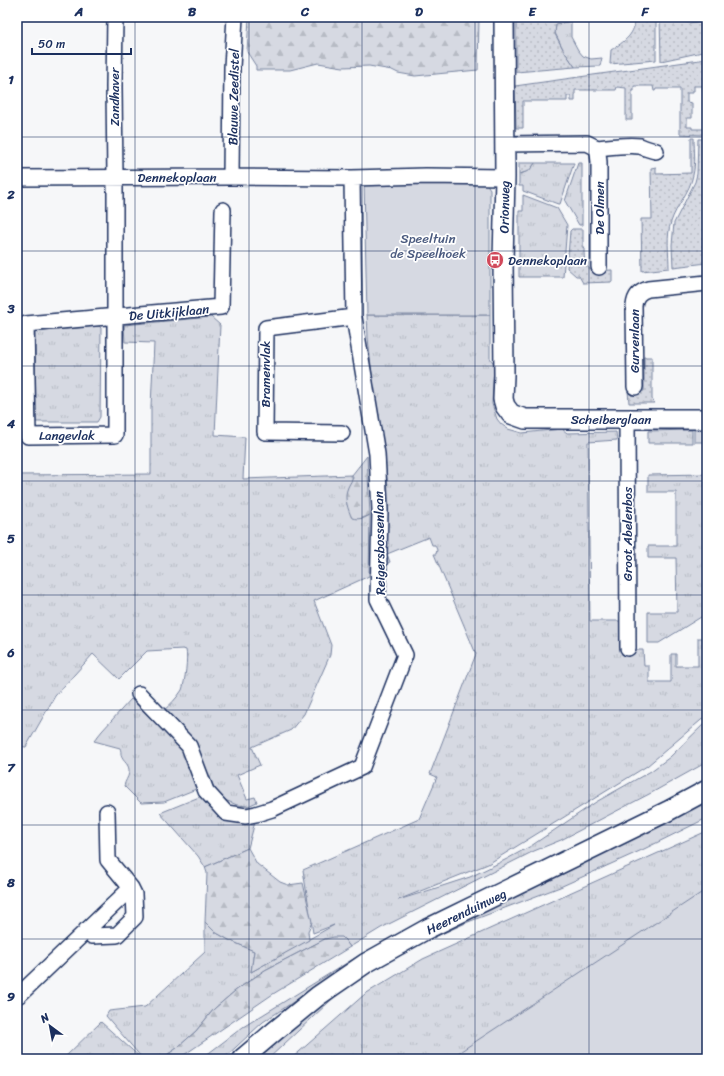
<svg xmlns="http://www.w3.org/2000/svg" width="724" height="1076" viewBox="0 0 724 1076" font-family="Sriracha,sans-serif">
  <defs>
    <pattern id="grass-tufts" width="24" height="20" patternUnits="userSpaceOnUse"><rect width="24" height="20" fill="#d6d9e2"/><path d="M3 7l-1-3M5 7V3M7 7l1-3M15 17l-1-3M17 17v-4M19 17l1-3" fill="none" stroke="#b7bbc4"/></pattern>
    <pattern id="forest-firs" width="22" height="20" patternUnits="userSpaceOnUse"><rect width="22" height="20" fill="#d6d9e2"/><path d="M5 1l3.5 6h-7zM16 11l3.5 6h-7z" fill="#b7bbc4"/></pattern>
    <pattern id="garden-dots" width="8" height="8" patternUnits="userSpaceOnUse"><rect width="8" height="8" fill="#d6d9e2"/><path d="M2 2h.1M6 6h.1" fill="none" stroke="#b7bbc4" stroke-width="1.8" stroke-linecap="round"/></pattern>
  </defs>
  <rect width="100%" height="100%" fill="#f6f7f9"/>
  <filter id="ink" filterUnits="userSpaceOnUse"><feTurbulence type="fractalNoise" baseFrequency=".025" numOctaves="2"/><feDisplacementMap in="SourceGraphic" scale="8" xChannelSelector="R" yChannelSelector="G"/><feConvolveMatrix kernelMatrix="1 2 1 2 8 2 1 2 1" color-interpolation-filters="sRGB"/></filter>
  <g filter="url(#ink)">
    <!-- grass -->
    <path fill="url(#grass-tufts)" stroke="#7884a0" d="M571 21V37L578 50 583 56 591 59 602 58 600 66 575 67 564 51 555 33 556 24Z
      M535 163H574L560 204H558L523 191V186H519V174C526 173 531 169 535 163Z
      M578 163H582V225H579L565 201Z
      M523 195 557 208 567 225 563 277H519V211H523Z
      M367 315H490V358L494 364 492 404 497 419 501 424 508 429 522 433 562 429 567 433 616 432 617 440 588 442 590 621H622V650H643L644 666H649V682H671V654H676V666H698V638H703V649L707 650V715L647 766 488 864 398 900 424 892 470 877 505 860 531 846 596 802 651 771 670 757 707 721V762L653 792 561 840 534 851 381 928 350 947 345 940 325 939 265 970 235 991 214 1009 196 1031 177 1048 161 1059H143L106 1016 109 1011 145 1007 205 952V922L215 932 229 940 254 951 251 972 334 925 313 933 303 870 419 819 437 777 430 774 476 654 434 554H436L437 550 435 545H432L429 537 387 554 390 562 386 564C386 540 389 515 388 491 384 432 368 374 367 315Z
      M211 317 220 325 215 435 245 437 243 479 352 475C353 481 348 498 347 505L362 519 370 515 369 576 314 601 331 645 330 655 304 714 291 730 252 747 260 765 237 775 247 799 255 797 257 802 248 806 237 805 225 800 215 789 205 769 163 711C170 705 177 698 182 690 185 682 188 657 186 650L183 649 147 651 119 679 93 654 55 696 26 747 17 746V475L151 474V406L154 343 125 342 124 325Z
      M96 326H99L101 328 100 417 97 422H36L35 332Z
      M692 430V443H648V431Z
      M694 430H707V442H694Z
      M707 474V491H706L707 617H701L659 643H648V612H677L676 558H648V546H676V492H648V475Z
      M131 699 180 746 188 759 201 787 164 802 141 803 124 786C125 781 128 778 129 773 130 763 123 763 121 755 121 753 121 750 120 748L94 741 102 731Z
      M204 795 256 818 248 848 205 867 198 856 160 813Z
      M707 798V818L642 850 560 887 468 922 377 963 343 989 268 1059H249C294 1015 347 981 401 948Z
      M707 831V1059H291L365 994 423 959Z
      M363 953 364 955 263 1022 223 1059H201L243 1027Z
      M101 1022 142 1059H63Z"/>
    <!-- forest -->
    <path fill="url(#forest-firs)" stroke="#7884a0" d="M249 17H479L478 70 415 76 398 73 392 70 369 66 343 67 318 63 290 70H256V66L247 52Z
      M367 456 370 515C363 518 359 520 352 518 348 510 344 498 347 490 348 486 351 482 353 478L352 475Z
      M248 848 257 864 280 882 288 885 303 883 312 922 308 931 309 940 251 972 254 951 229 940 215 932 205 922 207 873 205 867Z
      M334 937H342L345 940 350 947 273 994 178 1059H161L177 1048 196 1031 214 1009 235 991 265 970 325 939Z"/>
    <!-- park -->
    <path fill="#d6d9e2" stroke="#7884a0" d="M364 183H486L490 189V315H367Z
      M707 889V1059H449Z"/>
    <!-- garden -->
    <path fill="url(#garden-dots)" stroke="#7884a0" d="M516 17H575L571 21 556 24 555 34 564 51 575 67 516 72Z
      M635 17H656V60L610 64 611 50C624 42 636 34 635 17Z
      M660 17H676L689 23 702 21 707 18V51L661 61Z
      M707 59V91H703V86H694V91H692V93H687V102L692 103V118H687V127H692V129H707V135L680 134V89H656L655 91H654L653 86H634V91H632V120H626V88L617 87 616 90H575V101H571V96H567V101H523V128H516L515 86Z
      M691 138H694C694 150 696 164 693 175 690 192 676 206 671 222 666 236 669 253 669 268L642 271 641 219H652L651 168 656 167V174L691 173Z
      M698 139H706L705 194H701V197L704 198 706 241 707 242V263L673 267 672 245 674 223 695 182 697 174Z
      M519 163H535L529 171 519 174Z
      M572 229H583V248L584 249C584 273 590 271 612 270V282L583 283 579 276H576L567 268 570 231Z
      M644 357H652V399L653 401 655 403H629L628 391H644Z"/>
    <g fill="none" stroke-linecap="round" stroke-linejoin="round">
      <defs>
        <path id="minor" d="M115 17 114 87 115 177V435L28 436 26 324 221 307 223 210
          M505 144 587 143 597 148 598 153 599 162V267
          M597 148C608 147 628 144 640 146 645 148 650 150 656 151
          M231 177 232 67 235 17
          M17 178 231 177 352 178 426 176 505 177
          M635 387 634 306C635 296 639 292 648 289L707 283
          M627 419 628 648
          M342 433 265 432 266 328 354 317
          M139 694 189 746 206 791 226 813 246 816 256 814 272 809 362 767 405 655 378 599 380 510 377 454 354 317 352 178
          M86 930 92 936 117 935 135 917 134 894 131 888 108 860 107 812
          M17 995H19L131 888"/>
        <path id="tertiary" d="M504 17 505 177 503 260 504 375 503 399 505 406 511 414 525 419H707
          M242 1059 275 1031 318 996 366 963 427 929 668 811 707 790"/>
      </defs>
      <!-- minor casing -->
      <use href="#minor" stroke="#1b2f5e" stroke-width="18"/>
      <!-- tertiary casing -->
      <use href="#tertiary" stroke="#1b2f5e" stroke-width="22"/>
      <!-- minor -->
      <use href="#minor" stroke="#fff" stroke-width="15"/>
      <!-- tertiary -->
      <use href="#tertiary" stroke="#fff" stroke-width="19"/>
    </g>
  </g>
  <!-- grid -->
  <path fill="none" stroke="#1b2f5e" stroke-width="1" stroke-opacity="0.55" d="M135 17V1059M249 17V1059M362 17V1059M475 17V1059M589 17V1059M17 137H707M17 251H707M17 366H707M17 481H707M17 595H707M17 710H707M17 825H707M17 939H707"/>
  <!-- icons -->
  <defs>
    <symbol id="bus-disc" viewBox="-11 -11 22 22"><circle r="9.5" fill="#d1495b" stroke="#fff"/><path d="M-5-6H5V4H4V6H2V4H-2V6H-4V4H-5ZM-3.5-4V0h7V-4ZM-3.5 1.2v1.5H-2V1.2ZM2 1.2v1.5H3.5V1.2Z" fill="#fff"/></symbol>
  </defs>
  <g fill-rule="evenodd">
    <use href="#bus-disc" x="485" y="250" width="20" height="20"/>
  </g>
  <g text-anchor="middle" stroke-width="3.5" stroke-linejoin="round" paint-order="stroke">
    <!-- street labels -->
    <g font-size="13" fill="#1b2f5e" stroke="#fff">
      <text transform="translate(114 97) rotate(-90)" y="5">Zandhaver</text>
      <text transform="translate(233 97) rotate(-89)" y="5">Blauwe Zeedistel</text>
      <text x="177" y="182">Dennekoplaan</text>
      <text transform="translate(504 207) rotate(-89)" y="5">Orionweg</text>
      <text transform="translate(599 208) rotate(-90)" y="5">De Olmen</text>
      <text transform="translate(169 312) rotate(-5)" y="5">De Uitkijklaan</text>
      <text transform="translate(634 341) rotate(-90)" y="5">Gurvenlaan</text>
      <text transform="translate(265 374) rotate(-90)" y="5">Bramenvlak</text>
      <text x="611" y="424">Scheiberglaan</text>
      <text x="67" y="440">Langevlak</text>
      <text transform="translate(627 534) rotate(-90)" y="5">Groot Abelenbos</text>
      <text transform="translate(379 543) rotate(-91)" y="5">Reigersbossenlaan</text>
      <text transform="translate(466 911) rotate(-26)" y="5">Heerenduinweg</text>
    </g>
    <!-- park labels -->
    <g font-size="13" fill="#4a5a7f" stroke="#fff">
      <text x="428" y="243">Speeltuin<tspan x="428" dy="15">de Speelhoek</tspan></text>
    </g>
    <!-- poi labels -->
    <g font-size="13" fill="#1b2f5e" stroke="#fff" text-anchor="start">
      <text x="508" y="265">Dennekoplaan</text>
    </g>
  </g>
  <!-- margin -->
  <rect width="724" height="1076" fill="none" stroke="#fff" stroke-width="44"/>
  <!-- north arrow -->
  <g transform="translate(50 1026) rotate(328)" stroke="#ffffff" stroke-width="3" paint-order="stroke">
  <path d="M0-3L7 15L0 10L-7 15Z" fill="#1b2f5e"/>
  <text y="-6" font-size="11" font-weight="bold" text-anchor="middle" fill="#1b2f5e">N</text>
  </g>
  <!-- scale -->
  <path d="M32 48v6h99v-6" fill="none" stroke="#1b2f5e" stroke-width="2"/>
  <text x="38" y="48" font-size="12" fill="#1b2f5e" stroke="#ffffff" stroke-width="3" paint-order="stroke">50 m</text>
  <rect x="22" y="22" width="680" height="1032" fill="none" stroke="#1b2f5e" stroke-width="1.5"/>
  <g font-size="13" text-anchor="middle" font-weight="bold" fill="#1b2f5e">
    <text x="79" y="16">A</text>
    <text x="192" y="16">B</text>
    <text x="305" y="16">C</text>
    <text x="419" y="16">D</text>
    <text x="532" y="16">E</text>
    <text x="645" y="16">F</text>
    <text x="11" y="84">1</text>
    <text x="11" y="199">2</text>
    <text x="11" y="313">3</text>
    <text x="11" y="428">4</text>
    <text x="11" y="543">5</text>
    <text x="11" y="657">6</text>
    <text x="11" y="772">7</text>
    <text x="11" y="887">8</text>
    <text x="11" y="1001">9</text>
  </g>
</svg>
